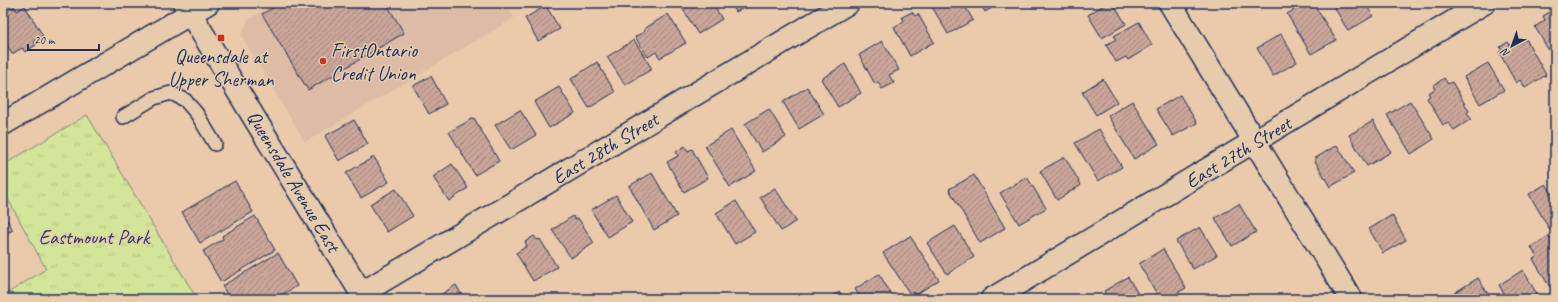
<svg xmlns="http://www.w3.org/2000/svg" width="1558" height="302" viewBox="0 0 1558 302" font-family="Caveat,sans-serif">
  <defs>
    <pattern id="grass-tufts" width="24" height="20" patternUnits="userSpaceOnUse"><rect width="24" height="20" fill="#d2e599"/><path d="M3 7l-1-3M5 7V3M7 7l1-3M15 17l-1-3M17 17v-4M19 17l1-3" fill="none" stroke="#b4c586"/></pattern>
    <pattern id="building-hatch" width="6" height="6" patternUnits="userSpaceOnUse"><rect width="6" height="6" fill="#caa698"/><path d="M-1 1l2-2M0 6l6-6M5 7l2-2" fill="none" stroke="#a3887f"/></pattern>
  </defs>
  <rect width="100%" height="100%" fill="#ebc9ab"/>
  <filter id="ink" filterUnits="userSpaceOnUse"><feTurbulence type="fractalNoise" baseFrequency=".025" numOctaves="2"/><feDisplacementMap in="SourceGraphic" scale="8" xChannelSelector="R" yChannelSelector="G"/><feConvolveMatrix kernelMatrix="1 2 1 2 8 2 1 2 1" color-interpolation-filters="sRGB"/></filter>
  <g filter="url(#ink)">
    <!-- built -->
    <path fill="#ddbba4" d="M276 3H505L514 18 305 142 241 35 248 20Z"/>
    <!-- grass -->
    <path fill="url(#grass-tufts)" stroke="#768a7c" d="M87 115 197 299H3V296L46 269 3 190V165Z"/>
    <!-- building -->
    <path fill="url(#building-hatch)" stroke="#1b2f5e" d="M281 3H386L404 33 308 90 262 14Z
      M687 3H712L722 19 698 34 681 6Z
      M731 3H752L736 12Z
      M934 3H963L973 20 948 34 931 5Z
      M980 3H1000L985 12Z
      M1107 3H1113L1126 24 1102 38 1088 15Z
      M1306 3H1313L1336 40 1311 54 1287 14Z
      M1332 3H1365L1373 16 1348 31Z
      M14 6 17 11 25 6 43 36 34 41 36 45 25 52 22 48 12 54 3 39V13Z
      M546 6 560 29 538 41 525 18Z
      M1553 10 1555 14V61L1535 27 1545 20 1543 16Z
      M912 12 915 16 918 14 934 42 910 56 894 27 904 21 902 17Z
      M668 14 686 43 660 58 656 52 648 57 635 37 645 31 644 29Z
      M1139 22 1152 45 1128 60 1126 57 1116 62 1106 45 1116 39 1114 36Z
      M1281 34 1297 62 1273 76 1257 48Z
      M1526 39 1546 75 1525 88 1520 80 1516 83 1499 52 1502 51 1500 47 1508 42 1511 47Z
      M634 40 652 69 625 85 607 57Z
      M882 41 899 70 889 75 894 83 882 89 878 82 875 84 859 55Z
      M597 62 615 92 589 108 571 79Z
      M1488 63 1504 90 1480 104 1464 77Z
      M845 64 861 93 838 107 821 79Z
      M431 76 446 104 429 114 413 86Z
      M1444 78 1448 84 1452 82 1469 111 1467 113 1471 119 1454 130 1448 122 1443 125 1427 98 1430 96 1428 93 1435 89 1433 86Z
      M1103 79 1117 102 1096 115 1082 92Z
      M559 87 575 113 549 128 534 102Z
      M807 87 824 114 799 129 783 102Z
      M1180 95 1197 123 1173 136 1156 109Z
      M1132 101 1159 144 1134 159 1108 116Z
      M1410 101 1434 139 1411 154 1387 115Z
      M769 109 786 137 762 152 745 124Z
      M520 110 536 135 511 150 495 125Z
      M474 118 499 161 475 175 449 132Z
      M354 120 368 144 339 161 325 136Z
      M1373 121 1391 152 1367 166 1349 135Z
      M1099 129 1122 167 1098 181 1075 143Z
      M731 130 756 171 730 187 705 146Z
      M1337 145 1354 173 1330 187 1314 159Z
      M685 146 688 151 692 149 708 178 684 192 667 162 678 156 676 152Z
      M374 157 389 182 361 198 346 173Z
      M1065 157 1081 185 1057 200 1040 171Z
      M452 164 468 188 449 201 433 177Z
      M652 173 677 216 654 230 629 186Z
      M974 175 1005 228 980 243 949 189Z
      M1027 177 1046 208 1019 224 1000 193Z
      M235 181 253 212 200 243 182 212Z
      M1546 184 1555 199V227L1550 230 1529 194Z
      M775 188 796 221 781 231 760 197Z
      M396 189 413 216 387 232 370 204Z
      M616 195 632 222 608 237 591 210Z
      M736 201 755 232 735 244 716 213Z
      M1239 204 1256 232 1232 246 1215 218Z
      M3 213 13 230 3 235Z
      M1392 215 1406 240 1383 253 1369 229Z
      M255 216 275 250 221 282 203 251 223 239 222 236Z
      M573 216 575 220 578 218 594 243 571 258 552 230Z
      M955 226 974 257 947 274 927 243Z
      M1200 227 1217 255 1193 269 1176 241Z
      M534 236 537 240 540 239 557 267 533 281 516 253 527 246 525 242Z
      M910 236 939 280 915 295 913 292 910 294 883 253Z
      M1549 236 1555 244V282L1549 286 1533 259 1537 257 1531 247Z
      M1163 249 1186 288 1167 299H1160L1139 264Z
      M278 253 297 286 275 299H230L222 286Z
      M1523 270 1539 298 1538 299H1507L1499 285Z
      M879 274 894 299H861L855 289Z
      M1128 277 1141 299H1108L1104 291Z
      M1478 278 1491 299H1458L1454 293Z
      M456 285 464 299H434Z
      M840 292 844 299H827Z"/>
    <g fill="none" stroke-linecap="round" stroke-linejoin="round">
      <defs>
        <path id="lane" d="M123 117 154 98 171 93 185 100 197 114 215 144"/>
        <path id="street" d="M184 3 365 299
          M1170 3 1351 299
          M362 293 848 3
          M992 299 1484 3"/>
        <path id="secondary" d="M3 124 208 3"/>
      </defs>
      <!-- lane casing -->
      <use href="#lane" stroke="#1b2f5e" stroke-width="16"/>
      <!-- street casing -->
      <use href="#street" stroke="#1b2f5e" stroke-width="25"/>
      <!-- secondary casing -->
      <use href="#secondary" stroke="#1b2f5e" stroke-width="25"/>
      <!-- lane -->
      <use href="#lane" stroke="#e6cbad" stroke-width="13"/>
      <!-- street -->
      <use href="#street" stroke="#e6cbad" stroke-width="22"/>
      <!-- secondary -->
      <use href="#secondary" stroke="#e6cbad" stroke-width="22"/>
    </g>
  </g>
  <!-- markers -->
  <g fill="#c8321e" stroke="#e6cbad" stroke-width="1.5">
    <rect x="217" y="34" width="8" height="8" rx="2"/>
    <circle cx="323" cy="61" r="4"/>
  </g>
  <g text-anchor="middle" stroke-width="3" stroke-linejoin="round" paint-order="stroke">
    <!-- poi labels -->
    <g font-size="20" fill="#1b2f5e" stroke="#e6cbad" text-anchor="start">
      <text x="331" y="57">FirstOntario<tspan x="331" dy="23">Credit Union</tspan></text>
      <text x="221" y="63" text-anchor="middle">Queensdale at<tspan x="221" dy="23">Upper Sherman</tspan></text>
    </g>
    <!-- street labels -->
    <g font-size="20" fill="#1b2f5e" stroke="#e6cbad">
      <text transform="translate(605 148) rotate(-31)" y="7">East 28th Street</text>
      <text transform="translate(1238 152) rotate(-31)" y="7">East 27th Street</text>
      <text transform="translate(294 181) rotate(59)" y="7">Queensdale Avenue East</text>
    </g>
    <!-- park labels -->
    <g font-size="20" fill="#2d4164" stroke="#e6cbad">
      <text x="94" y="244">Eastmount Park</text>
    </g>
  </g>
  <!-- margin -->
  <rect width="1558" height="302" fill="none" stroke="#e6cbad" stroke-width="16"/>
  <rect x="8" y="8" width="1542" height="286" fill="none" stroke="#1b2f5e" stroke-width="1.5" filter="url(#ink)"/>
  <!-- north arrow -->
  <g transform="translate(1512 46) rotate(221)" stroke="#e6cbad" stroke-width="3" paint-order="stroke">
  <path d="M0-3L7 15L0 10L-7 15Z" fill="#1b2f5e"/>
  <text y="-6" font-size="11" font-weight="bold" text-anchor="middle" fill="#1b2f5e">N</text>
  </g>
  <!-- scale -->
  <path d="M28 44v6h71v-6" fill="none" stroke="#1b2f5e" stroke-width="2"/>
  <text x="34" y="44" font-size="12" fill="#1b2f5e" stroke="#e6cbad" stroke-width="3" paint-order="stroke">20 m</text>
</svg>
